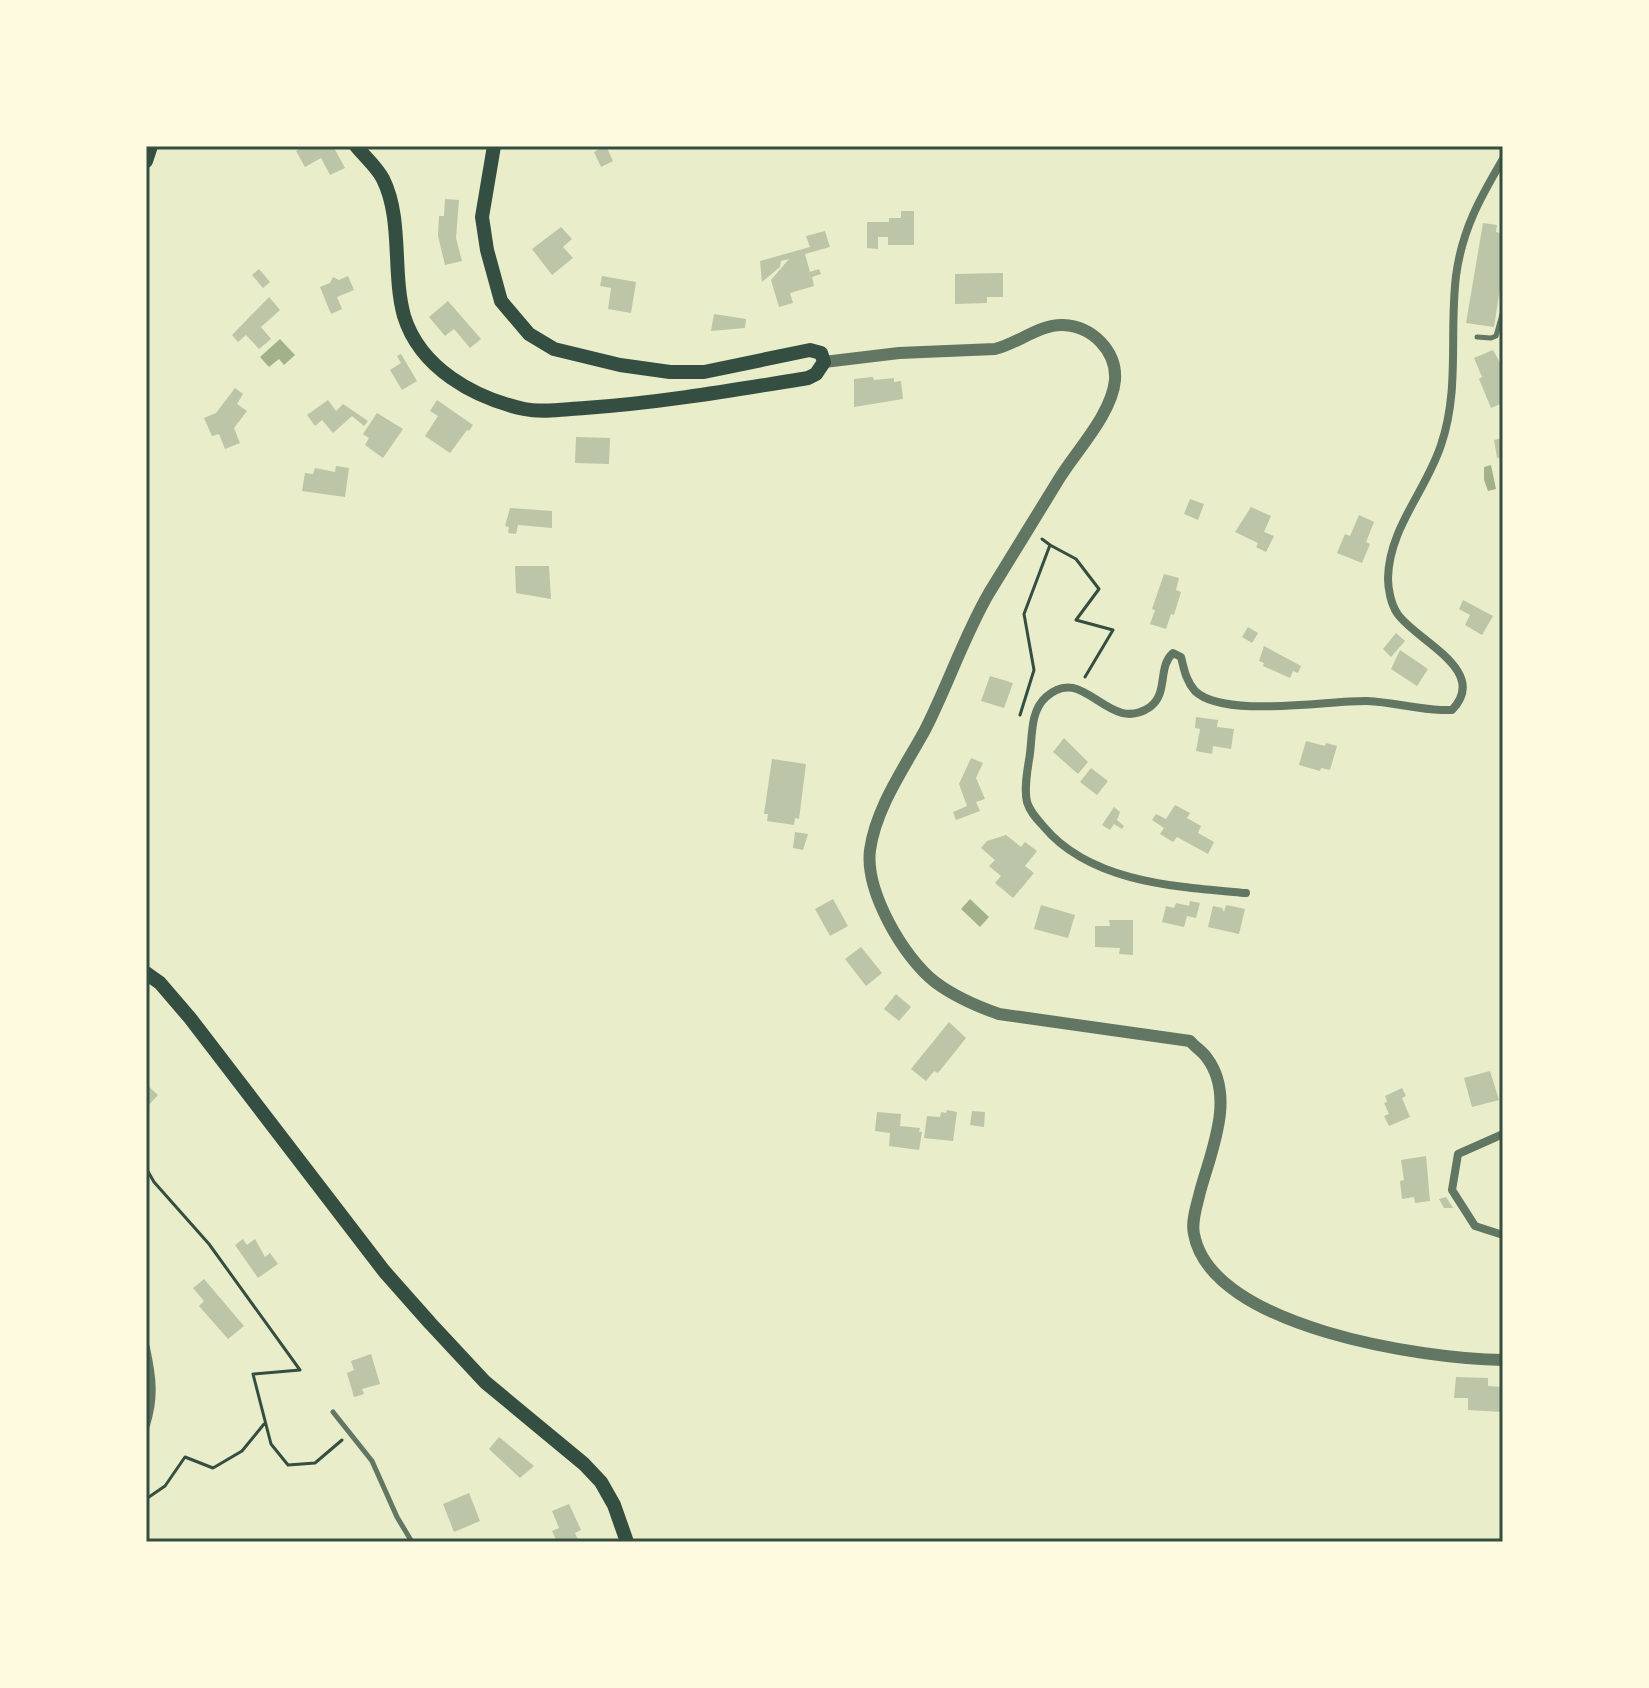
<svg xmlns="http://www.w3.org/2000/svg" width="1649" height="1688" viewBox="0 0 1649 1688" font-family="'PT Serif',serif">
  <rect width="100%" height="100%" fill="#e9edc9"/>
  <!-- water -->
  <path fill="#a3b18a" d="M280 339 295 355 284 365 279 359 269 367 260 357Z
    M1491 465 1496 489 1488 491 1484 480V467Z
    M970 899 989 917 980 927 961 909Z"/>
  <!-- building -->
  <path fill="#bcc5a7" d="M305 146H333L345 168 330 175 321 158 305 167 296 151Z
    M599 146H606L613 161 601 167 594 152 601 148Z
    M445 199 459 200 456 238 462 261 445 265 438 236 439 216H444Z
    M901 211H914V245H888V237H878V249L867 248V222H889V218H901Z
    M1483 223 1497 225 1496 232 1503 234V269L1494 327 1466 323Z
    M561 227 572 239 563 247 573 258 552 275 532 249Z
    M825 231 830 247 805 254 810 272 819 269 821 274 812 277 814 286 790 293 793 303 779 307 771 280 789 259 781 261 780 267 762 282 760 261 810 247 806 236Z
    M259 269 270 282 263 288 252 275Z
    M1003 273V297H987V303L955 304V274Z
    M348 276 354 290 337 297 342 309 331 314 320 287 330 283 333 277 339 280Z
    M602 276 636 282 631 313 608 309 611 288 600 286Z
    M269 297 280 310 261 327 271 339 259 349 246 335 238 342 232 335Z
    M448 301 481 339 470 348 454 329 445 336 429 317Z
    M714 314 746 319 745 328 711 331Z
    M1493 350 1503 368V403L1491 408 1479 379 1482 377 1474 358Z
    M401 354 417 381 402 390 390 370 401 363 397 356Z
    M873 377 874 380 894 378V382L901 381 903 399 854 407V379Z
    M235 388 243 394 237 404 247 411 234 428 240 443 225 449 219 434 212 436 204 418 216 413Z
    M328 400 336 411 343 404 368 421 364 426 352 416 333 433 322 420 315 426 307 415Z
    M437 400 473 425 469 431 467 430 450 453 425 436 438 416 430 411Z
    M377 413 403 429 383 458 365 445 369 438 363 434Z
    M576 437 610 438 609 464 575 463Z
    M1503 438V457L1497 458 1494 440Z
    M336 466 349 468 345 497 302 491 305 473 313 474 315 468 335 472Z
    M1190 499 1204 504 1198 520 1184 514Z
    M1251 507 1271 516 1264 532 1274 536 1266 552 1256 547 1258 543 1235 532Z
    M510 508 552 511V528L518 525 516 534 508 533 509 527 505 526Z
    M1359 515 1374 522 1366 542 1370 544 1362 563 1337 553 1345 534 1350 536Z
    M515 566H549L551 599 516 593Z
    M1164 574 1179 578 1176 590 1181 592 1174 615 1171 614 1166 629 1150 624 1155 610 1152 609Z
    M1463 600 1493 616 1482 635 1465 625 1470 615 1459 609Z
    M1248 627 1258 633 1252 643 1242 637Z
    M1396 633 1405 641 1391 657 1383 649Z
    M1264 646 1301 666 1298 673 1293 671 1290 678 1263 666 1264 663 1259 661Z
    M1400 650 1428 669 1417 686 1391 669Z
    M990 676 1013 683 1004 708 981 701Z
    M1196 717 1218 720 1217 727 1234 729 1231 749 1213 746 1212 754 1196 751 1200 729 1195 728Z
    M1064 738 1088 762 1078 774 1053 752Z
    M1306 741 1325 746 1326 743 1337 746 1330 770 1321 768 1320 771 1299 765Z
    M971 758 983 763 976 778 985 799 976 802 980 811 956 820 953 812 967 806 959 784Z
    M772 759 806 764 799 819 795 818 794 825 767 821 768 814H764Z
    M1091 768 1108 781 1097 795 1080 782Z
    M1175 805 1190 813 1187 818 1201 826 1198 833 1214 842 1208 854 1177 837 1173 842 1160 834 1164 828 1152 820 1156 814 1166 819Z
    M1114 807 1120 812 1117 820 1124 826 1122 829 1114 824 1110 830 1102 825Z
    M795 832 808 834 803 850 793 848Z
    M1006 835 1021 847 1025 842 1037 851 1025 866 1034 873 1013 898 995 883 1001 876 989 866 995 860 981 848 987 841Z
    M833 899 848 926 830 936 815 909Z
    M1190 901 1200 903 1196 918 1187 916 1184 927 1162 922 1166 906 1174 908 1176 903 1189 906Z
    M1041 905 1075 915 1068 938 1034 929Z
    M1226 905 1245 909 1239 934 1208 927 1213 906 1222 908 1224 912Z
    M1109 920H1133V955L1119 954 1120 948 1095 947V926H1110Z
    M861 947 882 973 866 986 845 959Z
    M896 994 911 1007 899 1021 884 1009Z
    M949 1022 966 1038 938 1073 934 1071 926 1081 911 1069Z
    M1490 1071 1499 1100 1472 1107 1464 1078Z
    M146 1084 158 1095 146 1108Z
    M1402 1088 1406 1096 1402 1098 1410 1117 1389 1126 1384 1116 1389 1114 1384 1103 1387 1102 1385 1096Z
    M947 1110 957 1112 953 1141 924 1138 927 1116 940 1117 941 1112 946 1113Z
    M972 1111 985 1112 984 1127 970 1125Z
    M877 1112 901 1114 900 1126 920 1128 919 1132H922L919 1150 889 1146 890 1133 875 1131Z
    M1426 1156 1430 1201 1415 1203 1414 1197 1402 1199 1400 1181 1404 1180 1401 1160Z
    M1446 1197 1453 1208H1444L1439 1199Z
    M243 1239 247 1245 255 1239 265 1257 270 1253 278 1264 258 1278 235 1245Z
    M204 1279 244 1326 228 1339 199 1306 204 1301 193 1288Z
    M371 1354 380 1384 362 1389 364 1394 354 1397 347 1373 354 1370 351 1361Z
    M1456 1377 1488 1378V1386L1503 1387V1412L1468 1410V1398H1454Z
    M499 1437 534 1466 520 1478 489 1449Z
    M469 1493 480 1521 454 1532 443 1504Z
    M569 1504 581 1530 575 1533 579 1542H557L552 1531 559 1528 552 1511Z"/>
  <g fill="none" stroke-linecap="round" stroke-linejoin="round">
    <!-- path -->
    <path stroke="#344e41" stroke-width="3" d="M1050 545 1076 559 1099 589 1076 620 1113 630 1085 677
      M1020 715 1034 670 1024 614 1050 545 1042 539
      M146 1168 154 1182 209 1244 300 1370 253 1374 271 1444 288 1465 315 1463 342 1440
      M146 1499 165 1486 185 1457 213 1468 242 1451 264 1424"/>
    <!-- service -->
    <path stroke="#617663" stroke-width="5" d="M1477 337 1491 338 1496 336 1503 311
      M333 1412 372 1461 397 1517 412 1542"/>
    <!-- minor -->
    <path stroke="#617663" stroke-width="8" d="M1246 893C1178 887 1091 883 1044 827 1037 819 1030 812 1027 802 1024 789 1027 773 1029 760 1033 739 1029 712 1046 697 1084 662 1108 736 1150 707 1169 693 1157 667 1173 653L1181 657C1184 669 1186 681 1195 691 1224 719 1329 700 1367 701 1392 702 1416 709 1441 710H1452C1491 670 1413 639 1397 613 1391 604 1388 589 1388 578 1389 528 1426 491 1441 445 1460 390 1449 333 1456 276 1462 230 1480 198 1503 159
      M1503 1134 1458 1154 1452 1190 1475 1226 1503 1235
      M146 1348C152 1376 155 1397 146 1425"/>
    <!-- tertiary -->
    <path stroke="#617663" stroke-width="12" d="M824 362 899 353 995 349C1017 344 1040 324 1063 325 1092 326 1117 351 1115 380 1112 414 1076 451 1059 479 1036 517 1012 555 989 593 964 636 948 685 925 730 905 767 876 807 870 850 865 891 903 957 935 982 955 997 976 1006 999 1014L1190 1041C1195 1047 1203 1052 1207 1058 1236 1097 1211 1151 1200 1192 1197 1205 1191 1221 1194 1234 1211 1328 1425 1359 1503 1360"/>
    <!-- secondary -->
    <path stroke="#344e41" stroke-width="14" d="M356 146C364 156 377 167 383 179 403 219 392 273 404 316 420 368 474 398 524 409 543 413 565 409 585 408 659 403 734 390 808 378L816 374 824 362 821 353 810 350 704 372H670L620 365 554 349 529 334 501 301 487 250 482 217 494 146
      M146 161 151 146
      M146 973 160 983 190 1018 384 1271 430 1323 485 1382 584 1464 601 1482 614 1505 627 1542"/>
  </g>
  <!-- border -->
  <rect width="1649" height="1688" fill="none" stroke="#fefae0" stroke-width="296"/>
  <rect x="148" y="148" width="1353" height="1392" fill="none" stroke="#344e41" stroke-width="3"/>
</svg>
